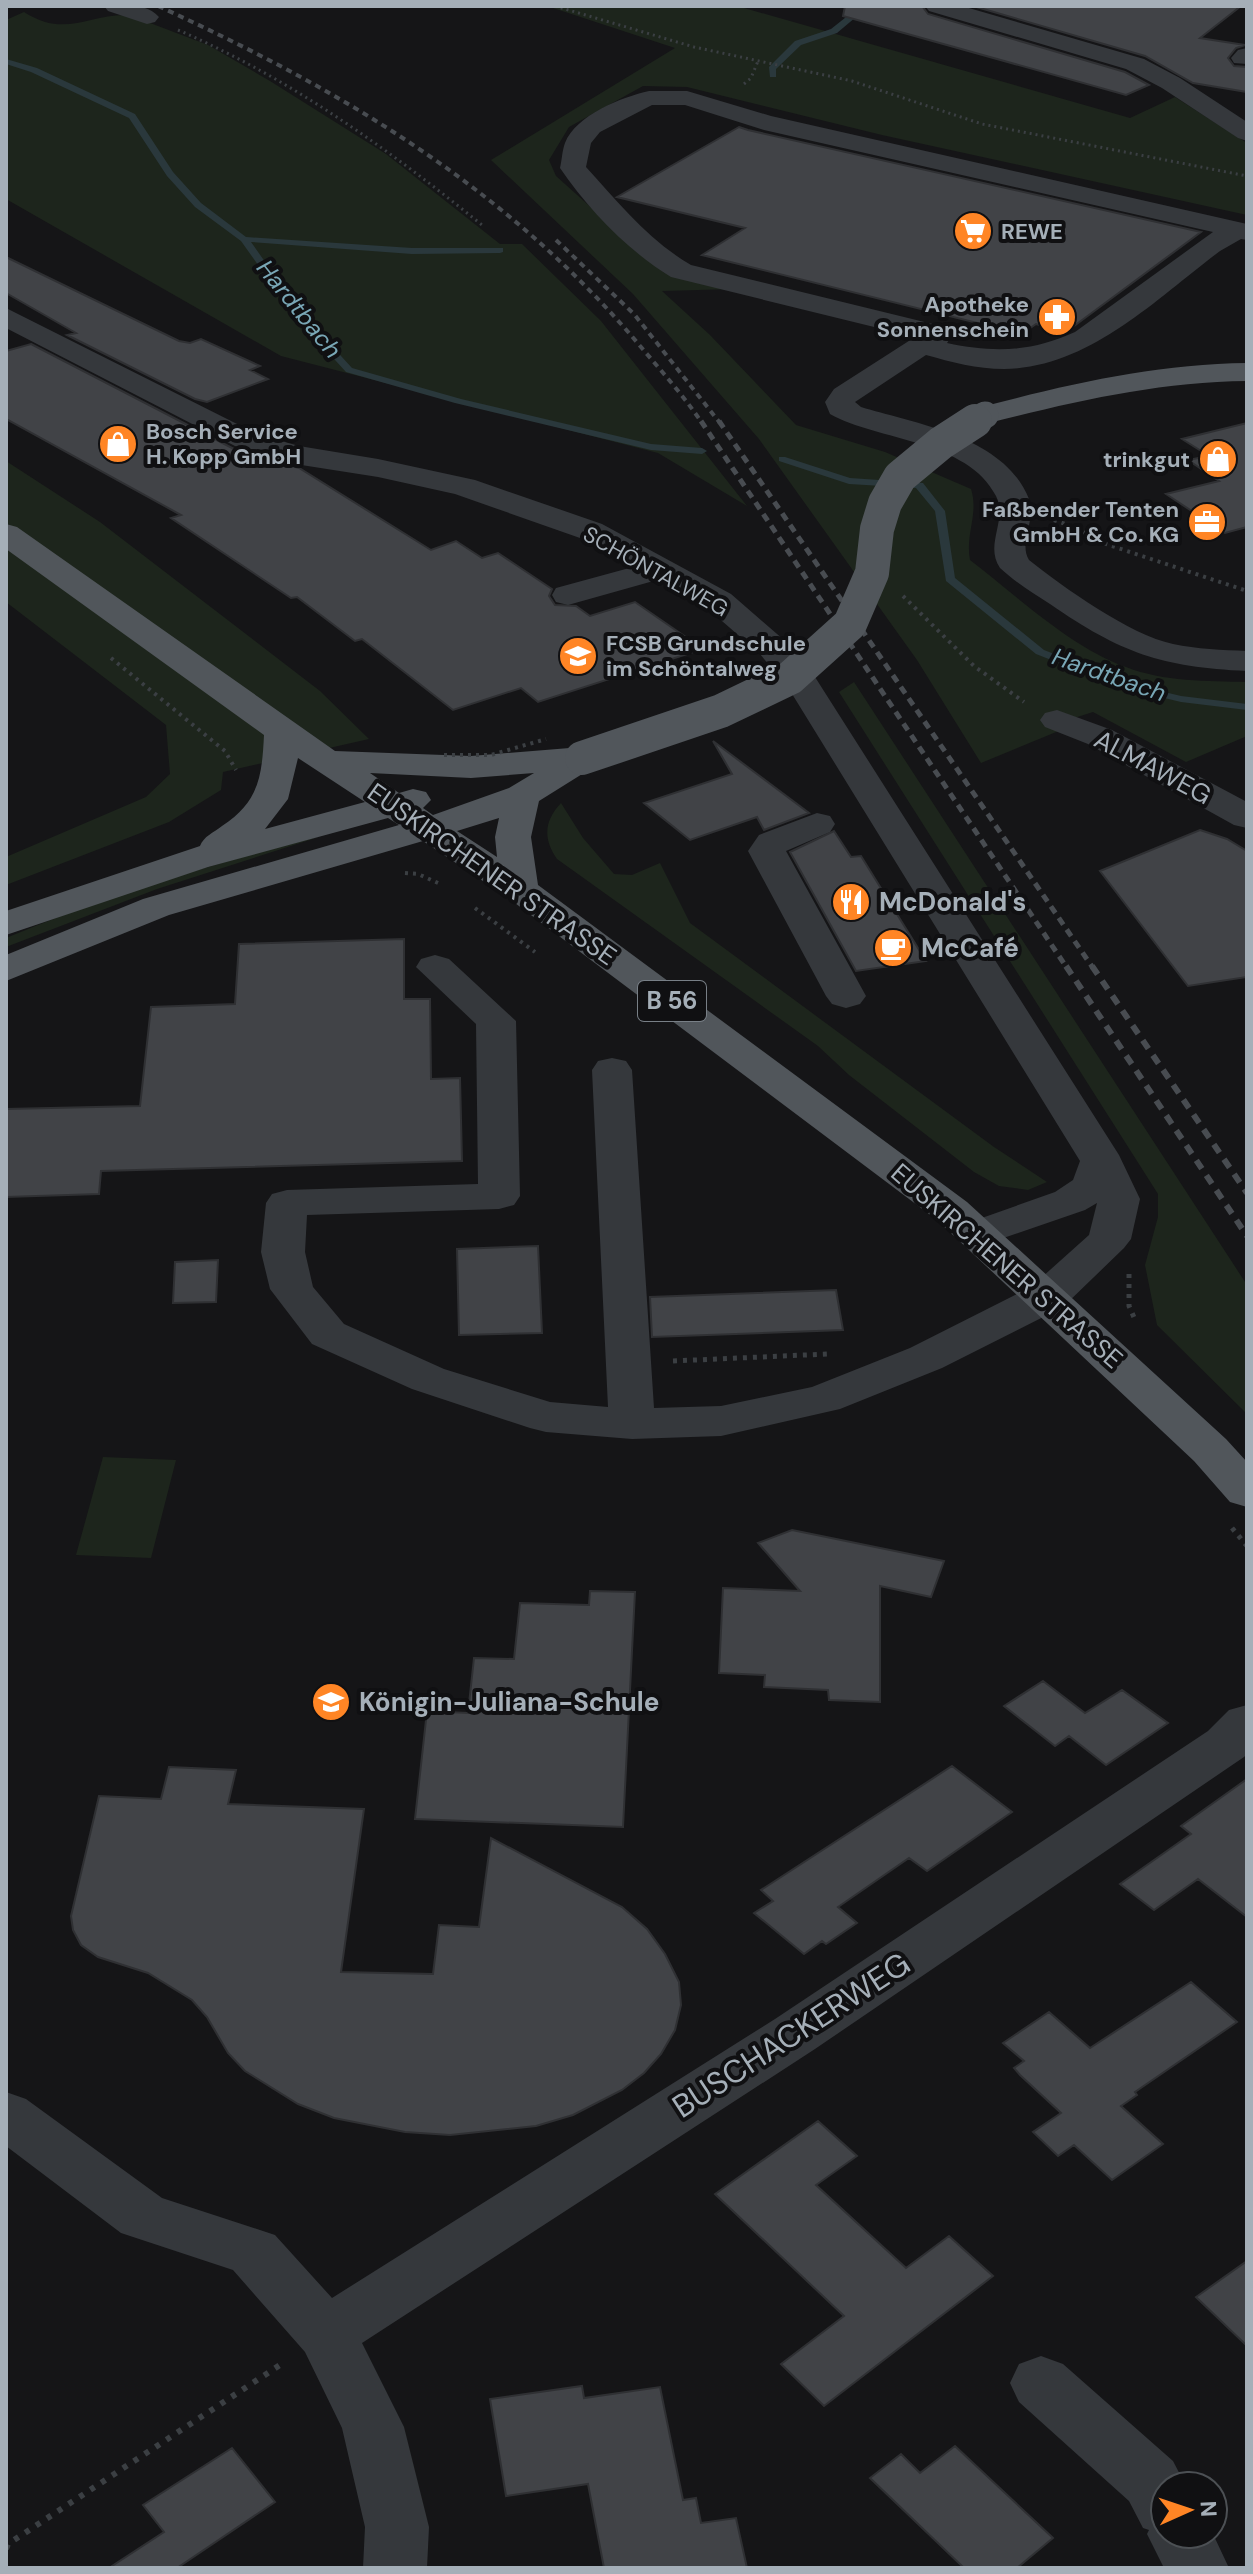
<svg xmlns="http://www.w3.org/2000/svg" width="1253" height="2574" viewBox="0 0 1253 2574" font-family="'DM Sans',sans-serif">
  <rect width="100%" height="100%" fill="#151517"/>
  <!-- green -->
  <path fill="#1d251c" d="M547 6H737L1130 118 1175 97 1247 143V215L882 135 687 87 643 86 569 127 549 160 556 176 663 272 735 289 662 291 710 335 796 425 885 452 971 489C979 514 965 534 970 560 1016 595 1070 647 1126 667 1164 682 1207 681 1247 682V736L1186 762 1093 712 1068 720 1061 730 981 763 917 660 759 439 633 294 491 160 675 48Z
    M24 12C66 39 89 13 129 15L208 45 270 81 386 154 500 244H522L601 321 747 506 658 453 281 356 6 199V20Z
    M6 461 100 522 320 691 369 739 223 772 221 790 169 822 6 885V857L146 797 170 774 166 725 6 602Z
    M854 682 1247 1285V1414L1157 1325 1145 1265 1158 1217V1194L839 692Z
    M561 803 583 838 614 874 632 875 660 863 690 923 994 1147 1047 1182 1028 1190 999 1186 974 1172 849 1075 818 1046 557 859C543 839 544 821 561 803Z
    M322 836 157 889 6 947V938C109 895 214 863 322 836Z
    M103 1457 176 1460 151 1558 76 1555Z"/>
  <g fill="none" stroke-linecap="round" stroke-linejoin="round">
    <!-- stream -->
    <path fill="#2a383c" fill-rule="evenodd" d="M860 6H869L837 33 801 45 776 69V77H770L769 67 795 41 831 29Z
      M6 59 37 68 135 114 173 172 201 203 246 237 412 248H503V252L500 253 412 254 251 242 299 310 352 368 461 399 651 444 702 448 707 451 702 454 651 450 455 403 346 372 293 314 241 241 195 207 167 176 129 118 31 72 6 64Z
      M779 457H785L850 478 923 483 945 511 955 578 1044 650 1131 684 1181 696 1247 704V710L1181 702 1123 688 1036 654 946 581 935 511 916 488 849 484 779 461Z"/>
  </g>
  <!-- building -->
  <path fill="#414347" stroke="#2f3033" stroke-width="2" d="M845 6H922L928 14 1125 72 1149 85 1126 95 843 16Z
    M973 6H1241L1200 38 1245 45 1236 48 1228 58 1234 66 1247 67V92L1193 83 1145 56Z
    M739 127 748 130 1201 232 1066 332 1036 324 1022 334 702 255 745 228 617 197Z
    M6 257 179 341 190 343 201 339 260 366 250 370 268 379 207 402 195 399 67 335 76 333 6 293Z
    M31 344 234 449 299 468 431 550 456 541 482 558 498 553 552 589 549 596 555 605 576 606 590 616 635 602 703 649 538 702 521 688 453 710 362 639 355 641 297 597 291 598 171 518 181 515 6 419V351Z
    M1247 423V527L1225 533 1166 494 1219 481 1188 460 1209 456 1182 439Z
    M713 741 809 813 764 830 757 817 690 840 644 803 732 774Z
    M1200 830 1227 839 1247 851V977L1188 986 1100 871Z
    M834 831 851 857 861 856 926 961 856 971 790 852Z
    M404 939V999H430L431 1079 460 1078 462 1161 101 1171 99 1194 6 1197V1109L140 1106 151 1007 235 1004 239 944Z
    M538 1246 542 1333 459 1335 457 1249Z
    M218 1260 216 1302 173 1303 175 1262Z
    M836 1290 843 1330 652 1337 650 1297Z
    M792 1530 944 1561 931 1597 880 1586V1702L829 1700 828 1690 764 1687 765 1675 719 1673 723 1588 800 1591 758 1543Z
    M590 1591 635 1592 623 1827 415 1819 427 1711 468 1713 474 1658 514 1659 520 1603 589 1605Z
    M1043 1681 1085 1713 1122 1690 1168 1723 1106 1765 1069 1736 1055 1746 1004 1706Z
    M952 1766 1012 1812 927 1871 909 1858 838 1907 857 1923 826 1944 822 1941 804 1954 754 1913 773 1901 761 1890Z
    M169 1767 236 1770 228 1804 364 1809 341 1972 433 1974 439 1925 479 1927 491 1838 622 1907 647 1929 665 1954 679 1982 681 2005 675 2030 661 2054 644 2073 622 2090 573 2115 536 2126 450 2135 405 2132 334 2118 298 2104 245 2071 228 2053 207 2017 192 2000 148 1973 98 1957 81 1945 73 1930 71 1916 99 1796 161 1799Z
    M1247 1779V1917L1198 1879 1154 1910 1120 1884 1191 1834 1181 1826Z
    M1191 1982 1237 2022 1135 2092 1137 2095 1121 2106 1163 2144 1112 2180 1074 2145 1058 2156 1033 2132 1061 2113 1020 2075 1014 2068 1024 2061 1003 2043 1049 2012 1090 2048Z
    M818 2121 857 2156 816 2185 906 2268 949 2236 993 2276 824 2406 781 2364 844 2316 715 2194Z
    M1247 2261V2346L1196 2297Z
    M582 2386 584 2398 660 2387 683 2500 696 2498 701 2523 736 2518 747 2568H604L588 2484 506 2496 490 2399Z
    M955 2446 1053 2538 1017 2568H964L870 2478 901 2454 920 2473Z
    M232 2448 275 2502 177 2568H109L164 2532 143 2505Z"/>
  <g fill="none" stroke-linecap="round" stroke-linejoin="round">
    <!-- path-far3 -->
    <path stroke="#3b3f43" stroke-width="3" stroke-dasharray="2 4" stroke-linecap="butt" d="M555 6 694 47 852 81 982 124 1247 176
      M178 30C291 79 387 148 482 225
      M744 84 751 78 758 61"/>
    <!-- path-far2 -->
    <path stroke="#3b3f43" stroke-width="4" stroke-dasharray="3 5" stroke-linecap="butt" d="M1054 520 1079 529 1097 541 1247 591
      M903 596 974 666 1024 702
      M111 658 225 751 236 770
      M405 873 418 874 438 883
      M475 908 535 952"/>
    <!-- path-far1 -->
    <path stroke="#3b3f43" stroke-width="5" stroke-dasharray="4 6" stroke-linecap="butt" d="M1129 1274V1306L1136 1322
      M673 1361 827 1354
      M1232 1528 1247 1546"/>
    <!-- path -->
    <path stroke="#3b3f43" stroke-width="6" stroke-dasharray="5 8" stroke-linecap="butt" d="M6 2549 8 2544 283 2363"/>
    <!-- minor -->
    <path fill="#35383c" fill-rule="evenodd" d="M104 6C122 6 146 2 159 17L155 22 147 24 108 11Z
      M925 6H962L1144 59 1180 78 1247 122V141L1238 138 1162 88 1126 69 929 11Z
      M1247 48V64L1234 63 1231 58 1238 50Z
      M649 91H687L771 116 1247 224V240L1241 239 1220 251C1156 299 1089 368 1004 369 977 369 951 362 926 355L855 402 861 407C917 424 1005 437 1029 499 1037 519 1018 542 1029 560 1063 587 1130 635 1173 644 1197 649 1222 650 1247 651V671C1161 667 1121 653 1050 604 1033 593 1015 582 1000 568 984 545 1008 520 996 496 968 440 878 441 830 414L825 402 834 389 915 337 671 277C628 251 588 209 560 168 562 160 562 151 565 143 576 115 622 97 649 91ZM652 105H685L764 130 1213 232 1075 332C1031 352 994 353 947 343L953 334 949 328 691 265C648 240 619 203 586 167L591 143 600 132Z
      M6 308 257 434 299 446 378 459 475 480 602 524 731 594 784 640 815 677 1119 1155 1140 1199 1131 1239 1124 1248 1063 1307 942 1368 840 1409 721 1436 632 1439 546 1432 530 1428 412 1389 312 1344 270 1289 261 1252 266 1203 272 1194 287 1190 478 1184 476 1024 416 967 421 959 435 955 449 959 516 1021 520 1196 514 1205 499 1209 307 1215 305 1252 313 1287 344 1324 444 1369 550 1402 608 1407 592 1070 598 1061 612 1058 626 1061 632 1070 654 1408 721 1406 812 1387 910 1348 1031 1287 1089 1235 1097 1203 1085 1210 977 1247 962 1243 955 1234 962 1225 1055 1192 1073 1180 1080 1161 789 689 760 654 707 608 657 580 568 605 556 602 552 595 556 588 633 567 580 538 455 494 378 477 295 464 235 446 6 328Z
      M1057 710 1112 730 1247 802V828L1234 825 1088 744 1045 727 1040 720 1045 713Z
      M817 813 830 816 835 824 830 832 786 851 866 996 860 1004 846 1008 832 1004 826 996 748 851 759 835Z
      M1247 1705V1754L1244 1757 815 2049 362 2343 404 2427 429 2527 427 2568H363L365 2527 342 2428 305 2352 233 2270 121 2233 6 2146V2092L26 2099 162 2198 275 2235 332 2298 775 2019 1208 1731 1229 1710Z
      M1041 2356 1063 2364 1173 2461 1186 2486H1165V2534H1213L1229 2568H1164L1147 2534 1149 2530 1143 2528 1129 2501 1019 2402 1010 2383 1019 2364Z"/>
    <!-- major -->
    <path fill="#51565b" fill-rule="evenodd" d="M1247 363V381C1156 382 1072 402 985 424L974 421 970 415 974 409C1065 385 1153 364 1247 363Z
      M6 524 17 527 335 751 471 756 582 747 595 750 600 758 595 766 539 801 531 837 538 885 967 1202 1226 1439 1247 1462V1507L1230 1502 1194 1461 937 1220 507 897 423 841 169 915 6 981V955L143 899 399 825 388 818 208 867 6 935V911L200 846C204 836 213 833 222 826 259 802 262 776 264 735L6 549ZM298 758 365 802 265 829 288 799ZM370 773 471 778 534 773 509 788 433 815 423 808 431 800 426 792 413 789 399 793ZM499 818 495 837 497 857 457 831Z"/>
    <!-- rail-far2 -->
    <path stroke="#484c51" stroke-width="4" stroke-dasharray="6 5" stroke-linecap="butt" d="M158 6C344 91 508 189 641 347 662 372 684 396 702 423
      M556 240 634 314 720 423"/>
    <!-- rail-far1 -->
    <path stroke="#484c51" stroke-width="5" stroke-dasharray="8 6" stroke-linecap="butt" d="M701 421 1067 968
      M719 421 1093 968"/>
    <!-- rail -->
    <path stroke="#484c51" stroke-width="6" stroke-dasharray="10 8" stroke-linecap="butt" d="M1066 966 1247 1236
      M1092 966 1247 1193"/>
    <!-- path-bridge -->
    <path stroke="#3b3f43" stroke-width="4" stroke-dasharray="3 5" stroke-linecap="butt" d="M444 755H491L546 739"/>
    <!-- major-bridge-far1 -->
    <path stroke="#51565b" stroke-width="27" d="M972 423 985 415"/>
    <!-- major-bridge -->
    <path stroke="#51565b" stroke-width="34" d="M582 758 721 711 790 678 850 624 872 573 877 529 885 503 900 477 941 443 975 421"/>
  </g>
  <!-- icons -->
  <defs>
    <symbol id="supermarket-disc" viewBox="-11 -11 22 22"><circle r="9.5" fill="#ff8525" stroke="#101012"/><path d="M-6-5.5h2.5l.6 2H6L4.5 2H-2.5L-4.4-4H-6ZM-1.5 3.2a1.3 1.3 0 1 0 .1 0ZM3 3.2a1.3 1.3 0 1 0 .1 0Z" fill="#fff"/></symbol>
    <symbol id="pharmacy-disc" viewBox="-11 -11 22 22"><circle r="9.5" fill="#ff8525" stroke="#101012"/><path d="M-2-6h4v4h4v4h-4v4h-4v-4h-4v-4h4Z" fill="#fff"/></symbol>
    <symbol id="shop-disc" viewBox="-11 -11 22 22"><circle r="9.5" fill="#ff8525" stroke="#101012"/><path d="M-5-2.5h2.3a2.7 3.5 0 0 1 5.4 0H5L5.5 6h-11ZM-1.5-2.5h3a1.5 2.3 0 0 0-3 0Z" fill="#fff"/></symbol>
    <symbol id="office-disc" viewBox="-11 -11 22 22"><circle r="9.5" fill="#ff8525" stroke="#101012"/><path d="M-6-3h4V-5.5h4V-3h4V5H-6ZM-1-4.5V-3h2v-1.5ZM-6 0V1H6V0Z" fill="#fff"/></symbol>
    <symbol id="school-disc" viewBox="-11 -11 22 22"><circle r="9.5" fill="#ff8525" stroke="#101012"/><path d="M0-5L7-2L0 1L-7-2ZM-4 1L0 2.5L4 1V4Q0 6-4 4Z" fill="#fff"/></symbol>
    <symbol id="restaurant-disc" viewBox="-11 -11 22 22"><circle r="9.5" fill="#ff8525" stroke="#101012"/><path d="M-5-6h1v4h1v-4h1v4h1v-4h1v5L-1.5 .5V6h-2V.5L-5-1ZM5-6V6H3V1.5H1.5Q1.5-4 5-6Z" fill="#fff"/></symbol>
    <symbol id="cafe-disc" viewBox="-11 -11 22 22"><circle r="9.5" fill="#ff8525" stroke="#101012"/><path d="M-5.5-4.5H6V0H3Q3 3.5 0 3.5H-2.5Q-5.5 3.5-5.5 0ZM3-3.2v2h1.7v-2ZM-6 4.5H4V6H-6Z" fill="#fff"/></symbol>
  </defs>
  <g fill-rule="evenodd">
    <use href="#supermarket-disc" x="951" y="209" width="44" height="44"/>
    <use href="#pharmacy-disc" x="1035" y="295" width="44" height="44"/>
    <use href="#shop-disc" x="96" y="422" width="44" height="44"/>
    <use href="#shop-disc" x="1196" y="437" width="44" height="44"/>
    <use href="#office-disc" x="1185" y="500" width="44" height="44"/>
    <use href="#school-disc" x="556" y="634" width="44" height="44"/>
    <use href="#restaurant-disc" x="829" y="880" width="44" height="44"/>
    <use href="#cafe-disc" x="871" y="926" width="44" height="44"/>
    <use href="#school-disc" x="309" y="1680" width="44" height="44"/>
  </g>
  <g text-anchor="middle" stroke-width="8" stroke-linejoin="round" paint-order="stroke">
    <!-- far-poi labels -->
    <g font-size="22" font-weight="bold" fill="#a5afb8" stroke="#101012" text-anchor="start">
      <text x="1001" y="239">REWE</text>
      <text x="1029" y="312" text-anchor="end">Apotheke<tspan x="1029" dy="25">Sonnenschein</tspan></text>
      <text x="146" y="439">Bosch Service<tspan x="146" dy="25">H. Kopp GmbH</tspan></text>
      <text x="1190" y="467" text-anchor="end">trinkgut</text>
      <text x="1179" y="517" text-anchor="end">Faßbender Tenten<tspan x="1179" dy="25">GmbH &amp; Co. KG</tspan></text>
      <text x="606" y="651">FCSB Grundschule<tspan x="606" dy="25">im Schöntalweg</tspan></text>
    </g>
    <!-- far-street labels -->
    <g font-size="22" fill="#a5afb8" stroke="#101012">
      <text transform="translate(656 571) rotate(29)" y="8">SCHÖNTALWEG</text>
    </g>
    <!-- far-water labels -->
    <g font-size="24" font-style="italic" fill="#79a7b6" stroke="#101012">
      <text transform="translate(299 309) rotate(51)" y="8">Hardtbach</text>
      <text transform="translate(1109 675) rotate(19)" y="8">Hardtbach</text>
    </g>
    <!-- shield labels -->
    <rect fill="#101012" stroke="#787f86" stroke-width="2" x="638" y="981" width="68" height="40" rx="6"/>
    <g font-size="24" font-weight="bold" fill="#a5afb8">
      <text x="672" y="1009">B 56</text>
    </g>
    <!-- street labels -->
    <g font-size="26" fill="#a5afb8" stroke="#101012">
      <text transform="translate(1153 767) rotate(28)" y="9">ALMAWEG</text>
      <text transform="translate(492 874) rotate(35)" y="9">EUSKIRCHENER STRASSE</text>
      <text transform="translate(1007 1266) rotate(41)" y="9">EUSKIRCHENER STRASSE</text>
    </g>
    <!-- poi labels -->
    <g font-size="26" font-weight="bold" fill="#a5afb8" stroke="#101012" text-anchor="start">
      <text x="879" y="911">McDonald's</text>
      <text x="921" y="957">McCafé</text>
      <text x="359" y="1711">Königin-Juliana-Schule</text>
    </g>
    <!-- near-street labels -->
    <g font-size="32" fill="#a5afb8" stroke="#101012">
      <text transform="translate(791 2035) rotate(-33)" y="11">BUSCHACKERWEG</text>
    </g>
  </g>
  <!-- border -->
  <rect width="1253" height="2574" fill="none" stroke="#a5afb8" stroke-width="16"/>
  <!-- north arrow -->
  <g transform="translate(1189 2510) rotate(87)"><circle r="38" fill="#101012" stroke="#4c5054" stroke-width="2"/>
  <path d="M0-6L14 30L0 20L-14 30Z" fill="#ff8525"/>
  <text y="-12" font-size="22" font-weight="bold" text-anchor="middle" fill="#a5afb8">N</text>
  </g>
</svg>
